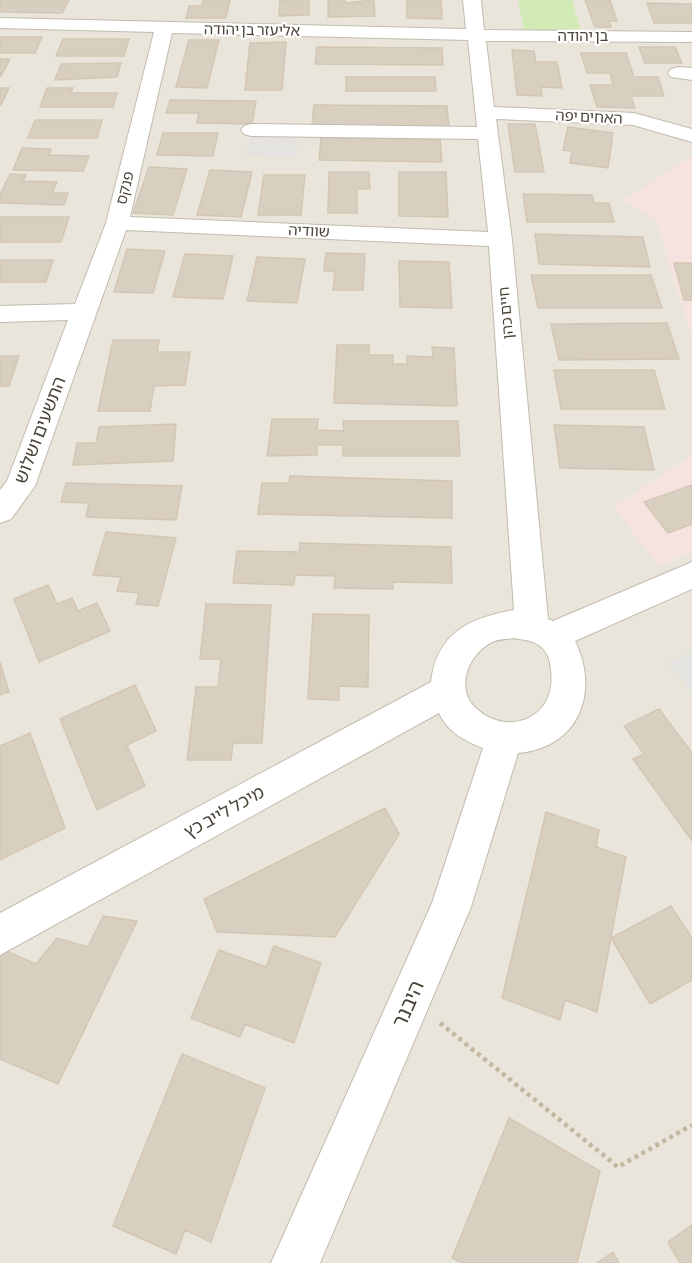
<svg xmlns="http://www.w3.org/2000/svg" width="692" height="1263" viewBox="0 0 692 1263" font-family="'Asap Condensed','Noto Sans Hebrew',sans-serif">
  <rect width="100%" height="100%" fill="#f6f3ec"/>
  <!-- residential -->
  <path fill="#eae5da" d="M0 0H692V1263H0Z"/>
  <!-- medical -->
  <path fill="#f6e3e0" d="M692 156V339L656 220 624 200Z
    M692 455V550L659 567 614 507Z"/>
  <!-- green -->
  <path fill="#d2eab5" d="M518 0H572L582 36 525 35Z"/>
  <!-- parking -->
  <path fill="#e5e3e0" d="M251 130 300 131 296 158 245 156Z
    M692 651V694L667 663Z"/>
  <!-- building -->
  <path fill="#d8cfc1" stroke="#d3c7b4" stroke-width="1.5" d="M0 0H69L62 13 0 12Z
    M203 0H230L226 18H186L189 6H202Z
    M280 0H309V15L279 16Z
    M328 0H345V3L374 0 375 16 328 17Z
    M407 0H441L442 19 407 18Z
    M585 0H610L617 21H609L611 27H595Z
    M647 3 692 4V23H654Z
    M0 37H42L35 53H0Z
    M63 39H129L124 56H56Z
    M189 40H219L207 88 176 87Z
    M286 42 282 90H245L250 43Z
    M317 47 442 48 443 65 315 64Z
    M639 47H675L682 63H645Z
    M512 50 534 51 536 62H557L562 88 541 87 542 96 517 95Z
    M581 53H626L634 77H658L664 96H631L635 108 597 107 590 85H613L610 73H587Z
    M0 59H10L1 76H0Z
    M121 63 117 77 55 80 61 64Z
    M346 77H435L436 91H346Z
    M0 88H9L1 105H0Z
    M47 88H73L71 93H117L113 107H40Z
    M170 100 256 101 252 124 197 123 199 113H166Z
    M314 105 447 106 449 127 312 126Z
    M35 120H102L97 138H28Z
    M508 124H535L544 172H515Z
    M568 127 613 133 608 168 570 163 572 151 563 150Z
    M163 133H218L213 156 157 155Z
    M321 138 440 139 442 162 319 160Z
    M22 148 51 149 49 155 89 156 83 171 13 170Z
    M149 167 187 169 173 215 133 213Z
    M210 170 252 172 241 217 197 215Z
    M329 172H369L370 189H357V213H328Z
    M399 172H446L448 217 399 216Z
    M10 174 26 175 23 181 57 182 52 193H68L64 205 0 203V195Z
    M264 175H305L301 215H258Z
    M523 194 592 195 594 203H609L614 222H527Z
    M0 217H69L61 242H0Z
    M535 234 643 237 650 267 539 264Z
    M127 249 165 251 153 293 114 292Z
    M326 253 365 254 363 290H333L335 271H324Z
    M185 254 233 256 223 299 173 297Z
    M257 257 305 259 297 303 247 301Z
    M0 260H53L46 282H0Z
    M399 261 449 262 452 308 400 307Z
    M674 263H692V300H684Z
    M531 275H651L662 308H538Z
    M667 323 679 359 559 360 551 324Z
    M113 340H159L157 352H190L185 385 154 386 150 411H98Z
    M337 345H369V355H393V364H407V356L433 357 432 347 454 348 457 406 334 403Z
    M0 356H19L9 386H0Z
    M554 370H654L665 409H561Z
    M272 419H318L317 430 344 431 343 421H458L460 456H343V445H317V455L267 456Z
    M176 424 173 461 73 465 77 443H96L99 427Z
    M554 425 644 427 654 470 560 468Z
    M290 476 452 481V518L258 514 262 483H289Z
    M66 483 182 486 176 520 86 517 89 503 61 502Z
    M692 485V524L668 533 644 502Z
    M106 532 176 538 158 606 136 604 139 593 117 591 121 577 93 575Z
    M300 543 451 547 452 583 393 582V589L334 588 335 576 295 575 294 585 233 583 237 551 299 552Z
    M48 585 57 604 72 598 78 611 97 603 110 631 39 662 14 599Z
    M206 604 271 605 262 743H233L231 760H187L196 687H218L221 659H200Z
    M313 614 369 615 368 687 339 686V700L308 699Z
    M0 662 9 692 0 695Z
    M135 685 156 731 127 745 145 786 97 810 60 719Z
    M659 709 692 753V841L633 759 644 754 624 726Z
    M30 733 65 828 0 860V746Z
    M385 808 399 834 335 937 217 932 204 899Z
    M546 812 599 830 596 847 626 857 597 1012 565 1000 560 1020 502 998Z
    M671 906 692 938V980L650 1004 611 938Z
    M103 916 137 921 58 1084 0 1059V948L36 964 57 938 88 947Z
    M274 946 321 963 294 1043 245 1024 240 1037 191 1018 219 950 266 967Z
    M182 1054 265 1088 211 1242 185 1230 176 1254 113 1226Z
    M509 1118 600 1171 577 1263H463L452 1258Z
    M692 1225V1263H680L668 1242Z
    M613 1252 619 1263H597Z"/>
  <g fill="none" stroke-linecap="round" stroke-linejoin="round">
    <defs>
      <path id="minor" d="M463 0H481L484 30 692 32V42L486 41 494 107 634 113 692 129V142L633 125 496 119 512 240 548 619 553 621 692 562V589L575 641C600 692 579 748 518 753L471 907 320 1263H271L432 903 483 748C464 741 448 732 439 713L0 955V913L431 682C437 632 470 618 514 610L489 246 126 230 35 486 11 519 0 523V490L7 481 68 320 0 322V306L75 304 106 223 154 32 0 28V18L466 29ZM172 33 468 40 477 127 251 124 244 126 241 130 244 134 251 136 478 139 488 232 130 217ZM515 638C522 640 531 640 537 644 548 651 550 659 551 671 557 717 510 737 478 710 454 691 467 655 492 642 499 639 508 639 515 638Z
        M678 67 692 68V80L671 77 668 73 671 69Z"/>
    </defs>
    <!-- minor casing -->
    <use href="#minor" stroke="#c2bbae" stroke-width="2"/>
    <!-- path -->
    <path stroke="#c4b79f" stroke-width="4.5" stroke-dasharray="4 4" stroke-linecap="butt" d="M440 1023 618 1167 692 1125"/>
    <!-- minor -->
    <use href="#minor" fill="#fff" fill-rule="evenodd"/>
  </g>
  <g text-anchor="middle" stroke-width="4.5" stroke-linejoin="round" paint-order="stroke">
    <!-- far-street labels -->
    <g font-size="15" fill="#4b4439" stroke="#fff">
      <text transform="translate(252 30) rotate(1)" y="5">אליעזר בן יהודה</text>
      <text x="583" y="41">בן יהודה</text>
      <text transform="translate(589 117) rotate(3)" y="5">האחים יפה</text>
      <text transform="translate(125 188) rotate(-76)" y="5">פנקס</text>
      <text transform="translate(309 231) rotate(3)" y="5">שוודיה</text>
      <text transform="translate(506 313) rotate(-95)" y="5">חיים כהן</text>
    </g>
    <!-- street labels -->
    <g font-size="18" fill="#4b4439" stroke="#fff">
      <text transform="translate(40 430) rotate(-69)" y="6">התשעים ושלוש</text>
      <text transform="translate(224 812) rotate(-29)" y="6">מיכל לייב כץ</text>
    </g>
    <!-- near-street labels -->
    <g font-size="21" fill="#4b4439" stroke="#fff">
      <text transform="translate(408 1004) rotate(-66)" y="7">היבנר</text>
    </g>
  </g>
</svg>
